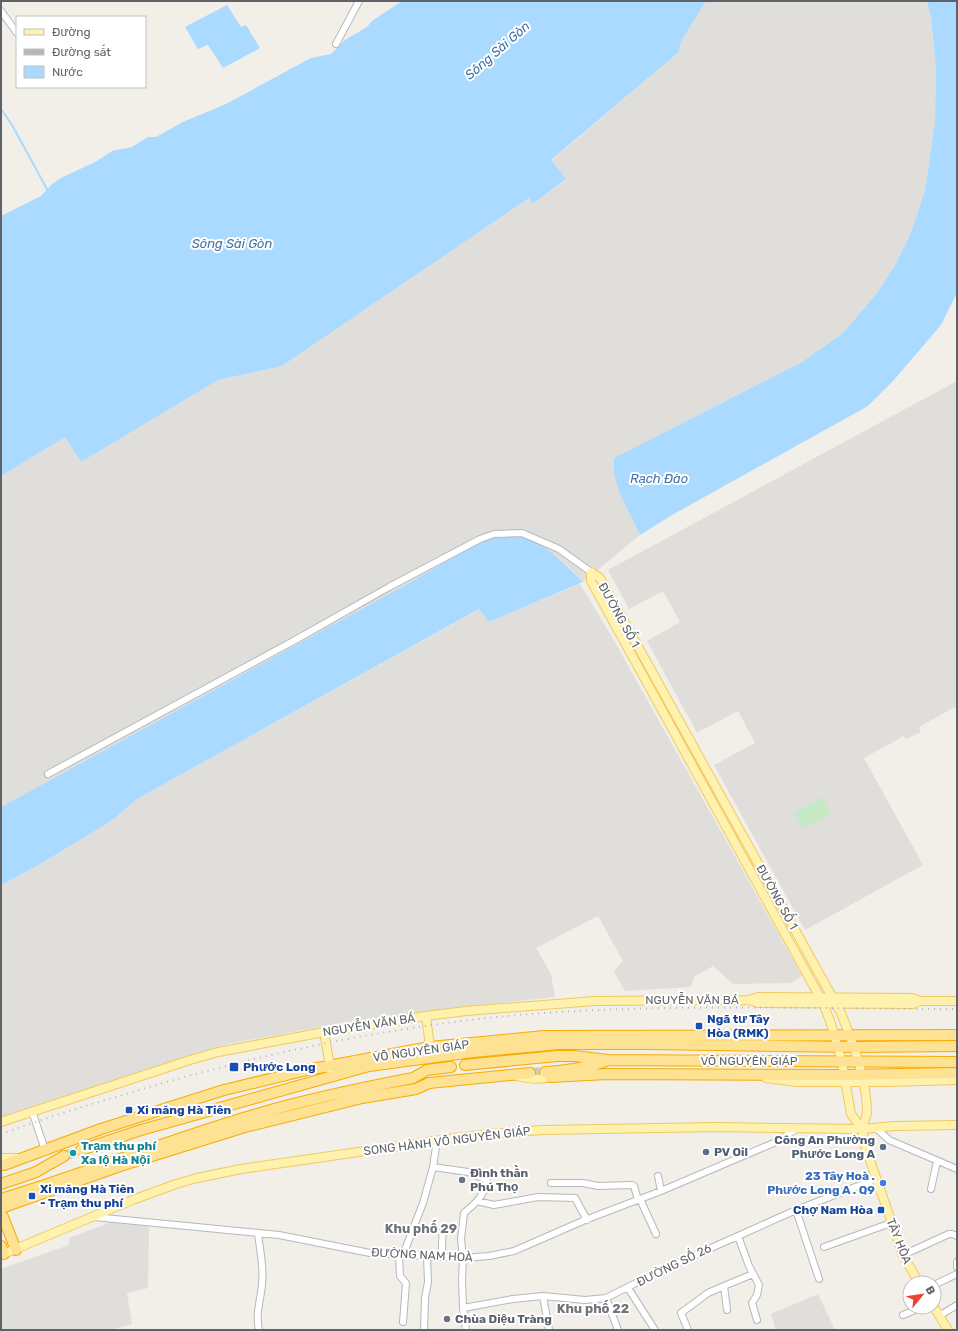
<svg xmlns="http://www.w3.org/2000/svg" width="958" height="1331" viewBox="0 0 958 1331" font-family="Rubik,sans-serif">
  <rect width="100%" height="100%" fill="#f1efe8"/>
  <!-- industrial -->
  <path fill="#e0deda" d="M706 1H927L931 17 936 69 935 122 925 191 917 215 909 237 894 267 877 293 843 333 802 362 614 458 619 492 640 535 583 582 567 565 539 545 481 541 409 583 1 807V476L65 437 81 462 218 380 282 366 529 198 534 203 566 180 551 161 679 52 681 42Z
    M957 381V711L955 707 919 727 921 732 906 739 904 736 864 758 923 865 805 930 714 765 755 743 738 711 697 733 647 641 680 622 663 591 629 609 608 570Z
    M580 584 612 637 802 976 790 983 733 984 713 966 694 977 691 987 625 991 614 971 623 961 598 916 536 948 551 974 555 997 422 1012 303 1030 223 1045 1 1117V885L42 863 103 826 115 818 137 799 480 609 489 622Z
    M114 1221 149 1224 148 1288 127 1293 132 1324 109 1330H1V1269L69 1245V1238Z
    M818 1294 835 1330H776L771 1314Z"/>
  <!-- green -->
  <path fill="#c5e8c5" d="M822 797 831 813 803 829 794 813Z"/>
  <!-- water -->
  <path fill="#aadaff" d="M402 1H706L681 42 679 52 551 160 566 179 533 204 529 198 282 366 218 380 81 462 65 437 1 476V216L41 196 52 184 61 178 97 161 112 151 132 147 148 137H156L183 122 226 104 311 58 331 54 345 40 367 27 372 21Z
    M927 1H957V293L941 325 893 381 868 406 672 515 640 535 619 492 614 473V458L802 362 843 333 877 293 894 267 909 237 917 215 925 190 935 122 936 69 931 17Z
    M227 5 241 27 246 25 260 48 223 68 208 45 198 49 185 27Z
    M499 536C506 536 514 535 521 536 540 540 570 568 583 582L489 622 479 609 137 799 115 818 103 826 42 863 1 885V807L409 583 481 541Z"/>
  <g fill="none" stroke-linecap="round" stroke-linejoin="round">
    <!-- stream -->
    <path stroke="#aadaff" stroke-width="2" d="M1 109 12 125 48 191"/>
    <!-- highway-tunnel -->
    <path stroke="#ccccc8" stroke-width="10" stroke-dasharray="10 5" stroke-linecap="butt" d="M530 1073 545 1072
      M64 1156 81 1150"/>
    <defs>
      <path id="minor" d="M1 11 17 33
        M336 44 359 1
        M48 774 297 639 389 587 480 539 494 534 522 533 559 549 591 572
        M32 1111 45 1150
        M876 1128 889 1140 957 1169
        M433 1167 468 1172 487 1180C485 1195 475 1204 464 1213L461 1239 463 1258 462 1280 463 1308 466 1330
        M658 1176 661 1191
        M551 1183H583L598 1186 632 1185 634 1186 638 1200
        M931 1189 937 1161
        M640 1199 656 1234
        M477 1201 494 1205 538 1197 575 1198 587 1220
        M796 1210 819 1279
        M94 1217 279 1235 370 1253 463 1258 489 1256 514 1251 585 1220 661 1191 776 1142 798 1128
        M258 1234C260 1250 264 1267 262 1284 261 1299 255 1314 259 1330
        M738 1236 749 1266 759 1285 757 1295 752 1303 757 1320
        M824 1247 891 1223
        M399 1255 400 1276 406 1283 403 1322
        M403 1255 423 1203 433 1167 437 1140
        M903 1255 949 1234H952L957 1236
        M442 1257V1244L443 1229
        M957 1262V1267
        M934 1285 957 1274
        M724 1286 753 1274
        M628 1288 655 1330
        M543 1296 549 1330
        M606 1298 618 1330
        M463 1308 513 1299 543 1296 585 1300 606 1298 668 1267 738 1236 796 1210 876 1179
        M903 1315 922 1307
        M939 1316 957 1305
        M424 1330 425 1298 428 1282 427 1257
        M688 1330 681 1313 708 1293 724 1286 727 1310"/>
      <path id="major" d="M591 572 600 578 841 1013C853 1043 867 1080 867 1113 866 1118 863 1123 863 1128 862 1132 864 1138 864 1143L903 1255 919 1283
        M591 572V581L823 1003 831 1024 842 1062 851 1114 862 1129
        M749 1000 758 997 912 998 920 1001
        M426 1016 430 1047
        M324 1032 332 1077
        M517 1076C529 1079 545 1081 556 1074
        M766 1078 797 1082H887L957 1080
        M1 1122 190 1060 218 1052 324 1032 426 1016 466 1011 595 1001 749 1000 758 1003 913 1004 920 1001H957
        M1 1158H19
        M1 1255 135 1199 176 1184 197 1178 241 1169 455 1138 500 1133 543 1130 716 1127 862 1129 895 1126 957 1125
        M934 1307 948 1330"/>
      <path id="highway" d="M465 1065 557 1056H574L608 1060 957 1062
        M545 1072C565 1071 587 1068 606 1061
        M551 1077 607 1074 845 1075 957 1073
        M81 1150 141 1130 369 1066 473 1052 559 1044H647L854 1047 957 1046
        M4 1165 101 1129 224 1090 307 1070 430 1047 544 1036 957 1035
        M1 1184 36 1172 64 1156
        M1 1199C87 1173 170 1139 257 1114 308 1099 361 1088 413 1078L427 1070 451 1067
        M1 1208 120 1166 245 1127 362 1098 416 1089 429 1083 530 1073
        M1 1215 3 1217 16 1250
        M1 1246 4 1254"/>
    </defs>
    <!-- minor casing -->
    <use href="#minor" stroke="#b5b8bc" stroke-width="8"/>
    <!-- major casing -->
    <use href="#major" stroke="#f2c960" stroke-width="10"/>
    <!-- highway casing -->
    <use href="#highway" stroke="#f9ab00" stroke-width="12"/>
    <!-- minor -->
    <use href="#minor" stroke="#fff" stroke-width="6"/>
    <!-- major -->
    <use href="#major" stroke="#fff2af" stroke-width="8"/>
    <!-- highway -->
    <use href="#highway" stroke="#fde293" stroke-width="10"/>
    <!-- rail -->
    <path stroke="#b6b7b8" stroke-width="2" stroke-dasharray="1 5" stroke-linecap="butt" d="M1 1134C42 1119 84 1106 126 1094 254 1055 385 1027 518 1015 663 1003 811 1009 957 1009"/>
  </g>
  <!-- markers -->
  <g fill="#1a4fb4" stroke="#fff" stroke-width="1.5">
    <rect x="695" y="1022" width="8" height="8" rx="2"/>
    <rect x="229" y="1062" width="10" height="10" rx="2"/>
    <rect x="125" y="1106" width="8" height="8" rx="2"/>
    <rect x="28" y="1192" width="8" height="8" rx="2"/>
    <rect x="877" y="1206" width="8" height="8" rx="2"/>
  </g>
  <g fill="#5c6f8a" stroke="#fff" stroke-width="1.5">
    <circle cx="883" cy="1147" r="4"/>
    <circle cx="706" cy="1152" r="4"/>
  </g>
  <circle fill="#0f9aa8" stroke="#fff" stroke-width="1.5" cx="73" cy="1153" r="4"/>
  <g fill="#6b7280" stroke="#fff" stroke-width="1.5">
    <circle cx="462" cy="1180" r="4"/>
    <circle cx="447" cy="1319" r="4"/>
  </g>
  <circle fill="#3f7fe0" stroke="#fff" stroke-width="1.5" cx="883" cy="1183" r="4"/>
  <g text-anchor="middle" stroke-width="4" stroke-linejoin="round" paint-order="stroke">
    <!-- street labels -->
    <g font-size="12" fill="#5f6368" stroke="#fff">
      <text transform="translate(619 615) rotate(61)" y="4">ĐƯỜNG SỐ 1</text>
      <text transform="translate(777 897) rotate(61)" y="4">ĐƯỜNG SỐ 1</text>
      <text x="692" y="1004">NGUYỄN VĂN BÁ</text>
      <text transform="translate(369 1025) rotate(-9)" y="4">NGUYỄN VĂN BÁ</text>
      <text transform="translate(421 1051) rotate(-8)" y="4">VÕ NGUYÊN GIÁP</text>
      <text x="749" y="1065">VÕ NGUYÊN GIÁP</text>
      <text transform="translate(447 1141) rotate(-7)" y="4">SONG HÀNH VÕ NGUYÊN GIÁP</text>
      <text transform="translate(899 1241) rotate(68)" y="4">TÂY HÒA</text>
      <text transform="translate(422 1255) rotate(3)" y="4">ĐƯỜNG NAM HOÀ</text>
      <text transform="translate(674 1265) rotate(-26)" y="4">ĐƯỜNG SỐ 26</text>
    </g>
    <!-- transit labels -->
    <g font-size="12" font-weight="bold" fill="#164399" stroke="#fff" text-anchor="start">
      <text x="707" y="1023">Ngã tư Tây<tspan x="707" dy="14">Hòa (RMK)</tspan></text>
      <text x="243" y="1071">Phước Long</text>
      <text x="137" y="1114">Xi măng Hà Tiên</text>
      <text x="40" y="1193">Xi măng Hà Tiên<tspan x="40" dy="14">- Trạm thu phí</tspan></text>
      <text x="873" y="1214" text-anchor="end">Chợ Nam Hòa</text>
    </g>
    <!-- service labels -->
    <g font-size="12" font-weight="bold" fill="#4e5e75" stroke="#fff" text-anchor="end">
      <text x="875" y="1144">Công An Phường<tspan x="875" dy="14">Phước Long A</tspan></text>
      <text x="714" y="1156" text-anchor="start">PV Oil</text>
    </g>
    <!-- culture labels -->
    <g font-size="12" font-weight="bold" fill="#0d838f" stroke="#fff" text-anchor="start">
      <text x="81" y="1150">Trạm thu phí<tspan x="81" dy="14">Xa lộ Hà Nội</tspan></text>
    </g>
    <!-- worship labels -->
    <g font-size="12" font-weight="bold" fill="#5b616d" stroke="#fff" text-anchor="start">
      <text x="470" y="1177">Đình thần<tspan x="470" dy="14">Phú Thọ</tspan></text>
      <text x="455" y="1323">Chùa Diệu Tràng</text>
    </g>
    <!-- shop labels -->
    <g font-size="12" font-weight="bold" fill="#366cbe" stroke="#fff" text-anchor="end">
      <text x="875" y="1180">23 Tây Hoà .<tspan x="875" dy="14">Phước Long A . Q9</tspan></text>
    </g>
    <!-- water labels -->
    <g font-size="13" font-style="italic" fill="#4174aa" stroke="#fff">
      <text transform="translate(497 50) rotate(-41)" y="5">Sông Sài Gòn</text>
      <text x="232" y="248">Sông Sài Gòn</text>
      <text x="659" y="483">Rạch Đào</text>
    </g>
    <!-- neighbourhood labels -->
    <g font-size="13" font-weight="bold" fill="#70757a" stroke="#fff">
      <text x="421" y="1233">Khu phố 29</text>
      <text x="593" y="1313">Khu phố 22</text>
    </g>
  </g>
  <!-- border -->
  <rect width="958" height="1331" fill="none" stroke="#5f6368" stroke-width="4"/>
  <!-- legend -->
  <rect x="16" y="16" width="130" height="72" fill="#ffffff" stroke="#bfc1c3"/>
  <rect x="24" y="29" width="20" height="6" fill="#fff2af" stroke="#bfc1c3"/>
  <text x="52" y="36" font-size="12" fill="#5f6368">Đường</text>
  <rect x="24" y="49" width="20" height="6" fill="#b6b7b8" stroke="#bfc1c3"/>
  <text x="52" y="56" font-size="12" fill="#5f6368">Đường sắt</text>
  <rect x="24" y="66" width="20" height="12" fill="#aadaff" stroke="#bfc1c3"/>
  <text x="52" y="76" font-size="12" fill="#5f6368">Nước</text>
  <!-- north arrow -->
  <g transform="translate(922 1295) rotate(61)"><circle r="19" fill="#ffffff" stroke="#bfc1c3"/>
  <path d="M0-3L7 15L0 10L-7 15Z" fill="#ea4335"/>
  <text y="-6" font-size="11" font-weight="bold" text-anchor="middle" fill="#5f6368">B</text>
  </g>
</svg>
